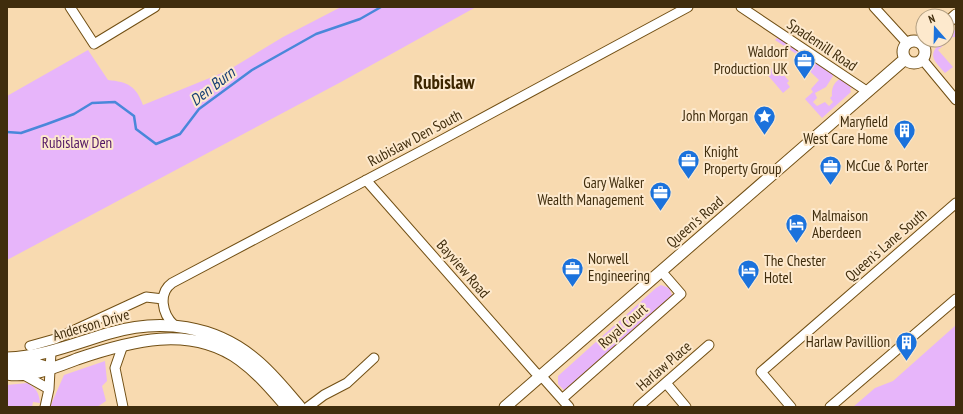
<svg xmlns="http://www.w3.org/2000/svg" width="963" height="414" viewBox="0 0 963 414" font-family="'PT Sans Narrow',sans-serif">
  <rect width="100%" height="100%" fill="#f8dab0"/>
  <!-- green -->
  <path fill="#e7b5fa" d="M341 7H476L341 82 7 260V96L88 50 108 80C128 82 136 86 143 105L227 71 283 37Z
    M956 29V37H953L938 50 953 67 945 73C932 59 927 54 944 40H947V37Z
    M778 37 832 73 833 76 826 87 815 93 817 98 813 102 817 106 825 102 829 106 833 102 830 98 832 96C831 89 834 82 840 79L852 88 850 89 851 92 822 118 805 99 813 92 811 89 819 80 800 62 804 59 775 40Z
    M775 65 789 81 787 83 790 87 783 93 766 73Z
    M661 285 669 288 672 295 671 299 565 391 558 384V376L656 288Z
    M956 325V407H853L875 388 893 381Z
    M105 361 107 381 102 386 106 401 97 407H50L64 375Z
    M27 383C36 388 39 392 40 403L33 402 32 407H7V385Z"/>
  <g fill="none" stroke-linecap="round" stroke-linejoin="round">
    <!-- stream -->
    <path stroke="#4a87da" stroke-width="2.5" d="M7 132 21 133 47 124 74 114 92 103 115 102 134 116 136 129 156 144 180 134 199 109 252 70 316 34 360 19 381 7"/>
    <defs>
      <path id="minor" d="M70 7 94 44 155 7
        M741 7 868 92
        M874 7 907 43
        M922 59 956 100
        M366 180 535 372 545 380 569 407
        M174 325C162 314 158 293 172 283L438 142 688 7
        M123 345 115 368 123 407
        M30 346 55 339 146 297 163 299
        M24 375 49 389
        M666 383 686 407
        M562 399 681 294 661 271
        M45 407 49 389 51 352
        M308 407 324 395 347 383 374 358
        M638 407 709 345
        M791 407 761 372 956 203
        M830 407 956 299"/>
      <path id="major" d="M947 23 956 15
        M903 52a11 11 0 1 1 22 0a11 11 0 1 1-22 0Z
        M7 358C43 357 76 343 110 333 161 318 215 325 256 360 273 374 286 391 300 407
        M7 366 36 364 46 367
        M7 374C30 378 56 367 77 359 130 341 190 324 240 360 258 373 272 390 287 407
        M505 407 905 59"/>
    </defs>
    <!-- minor casing -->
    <use href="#minor" stroke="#714f14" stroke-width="11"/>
    <!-- major casing -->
    <use href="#major" stroke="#714f14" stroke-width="13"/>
    <!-- minor -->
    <use href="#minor" stroke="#fff" stroke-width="9"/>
    <!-- major -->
    <use href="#major" stroke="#fff" stroke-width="11"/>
  </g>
  <!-- icons -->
  <defs>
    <symbol id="office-pin" viewBox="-11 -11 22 30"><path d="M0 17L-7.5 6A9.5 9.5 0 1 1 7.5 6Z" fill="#1b72dc" stroke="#fde9cd"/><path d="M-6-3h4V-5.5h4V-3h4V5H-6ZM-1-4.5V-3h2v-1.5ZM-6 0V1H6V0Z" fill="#fff"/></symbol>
    <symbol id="sight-pin" viewBox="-11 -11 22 30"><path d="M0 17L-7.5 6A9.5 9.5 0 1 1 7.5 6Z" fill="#1b72dc" stroke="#fde9cd"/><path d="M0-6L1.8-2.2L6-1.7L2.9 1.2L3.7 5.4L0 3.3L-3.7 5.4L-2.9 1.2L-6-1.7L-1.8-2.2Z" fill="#fff"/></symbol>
    <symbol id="building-pin" viewBox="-11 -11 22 30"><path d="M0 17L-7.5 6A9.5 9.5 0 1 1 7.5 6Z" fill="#1b72dc" stroke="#fde9cd"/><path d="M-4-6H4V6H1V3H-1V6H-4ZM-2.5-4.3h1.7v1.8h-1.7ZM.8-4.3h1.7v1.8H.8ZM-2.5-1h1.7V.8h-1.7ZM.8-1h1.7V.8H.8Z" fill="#fff"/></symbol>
    <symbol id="hotel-pin" viewBox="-11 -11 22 30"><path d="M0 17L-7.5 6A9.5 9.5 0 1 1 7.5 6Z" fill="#1b72dc" stroke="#fde9cd"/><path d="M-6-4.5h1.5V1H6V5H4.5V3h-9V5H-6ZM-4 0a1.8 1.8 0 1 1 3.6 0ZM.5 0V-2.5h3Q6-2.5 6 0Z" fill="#fff"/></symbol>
  </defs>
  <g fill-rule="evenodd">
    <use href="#office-pin" x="792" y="48" width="25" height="34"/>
    <use href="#sight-pin" x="752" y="104" width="25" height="34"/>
    <use href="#building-pin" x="892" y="118" width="25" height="34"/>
    <use href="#office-pin" x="676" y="148" width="25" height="34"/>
    <use href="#office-pin" x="818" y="154" width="25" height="34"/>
    <use href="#office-pin" x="648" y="180" width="25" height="34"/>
    <use href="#hotel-pin" x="784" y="212" width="25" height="34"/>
    <use href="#office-pin" x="560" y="256" width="25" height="34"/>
    <use href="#hotel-pin" x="736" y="258" width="25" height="34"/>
    <use href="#building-pin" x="894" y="330" width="25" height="34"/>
  </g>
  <g text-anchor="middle" stroke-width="4" stroke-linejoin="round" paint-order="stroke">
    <!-- street labels -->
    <g font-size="15" fill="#402d0d" stroke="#fde9cd">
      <text transform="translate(822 45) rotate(34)" y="5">Spademill Road</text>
      <text transform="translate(415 138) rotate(-28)" y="5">Rubislaw Den South</text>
      <text transform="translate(695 222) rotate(-41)" y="5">Queen's Road</text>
      <text transform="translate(886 245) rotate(-41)" y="5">Queen's Lane South</text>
      <text transform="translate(463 269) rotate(49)" y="5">Bayview Road</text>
      <text transform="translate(91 325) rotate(-16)" y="5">Anderson Drive</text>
      <text transform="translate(623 326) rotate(-41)" y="5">Royal Court</text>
      <text transform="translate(664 366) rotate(-41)" y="5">Harlaw Place</text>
    </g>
    <!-- poi labels -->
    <g font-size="15" fill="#402d0d" stroke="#fde9cd" text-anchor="end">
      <text x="788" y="57">Waldorf<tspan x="788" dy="17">Production UK</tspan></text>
      <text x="748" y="121">John Morgan</text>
      <text x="888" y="127">Maryfield<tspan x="888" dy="17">West Care Home</tspan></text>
      <text x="704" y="157" text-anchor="start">Knight<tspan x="704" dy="17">Property Group</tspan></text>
      <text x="846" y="171" text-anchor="start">McCue &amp; Porter</text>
      <text x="644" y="188">Gary Walker<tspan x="644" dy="17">Wealth Management</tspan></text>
      <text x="812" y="221" text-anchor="start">Malmaison<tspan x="812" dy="17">Aberdeen</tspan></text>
      <text x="588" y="264" text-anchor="start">Norwell<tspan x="588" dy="17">Engineering</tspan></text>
      <text x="764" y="266" text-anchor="start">The Chester<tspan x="764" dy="17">Hotel</tspan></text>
      <text x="890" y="347">Harlaw Pavillion</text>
    </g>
    <!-- park labels -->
    <g font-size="15" fill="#521665" stroke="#fde9cd">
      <text x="77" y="148">Rubislaw Den</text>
    </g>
    <!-- water labels -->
    <g font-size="16" font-style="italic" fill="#163e74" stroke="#fde9cd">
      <text transform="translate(212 86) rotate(-38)" y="6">Den Burn</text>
    </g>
    <!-- district labels -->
    <g font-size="19" font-weight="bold" fill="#3d2600" stroke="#fde9cd">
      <text x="444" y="89">Rubislaw</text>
    </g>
  </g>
  <!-- border -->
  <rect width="963" height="414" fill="none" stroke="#402d0d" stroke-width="16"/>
  <!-- north arrow -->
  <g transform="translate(935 28) rotate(340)"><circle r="19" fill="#fde9cd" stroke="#b19e80"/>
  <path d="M0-3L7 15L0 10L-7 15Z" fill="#1b72dc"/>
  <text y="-6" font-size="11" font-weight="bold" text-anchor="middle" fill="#402d0d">N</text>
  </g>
</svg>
